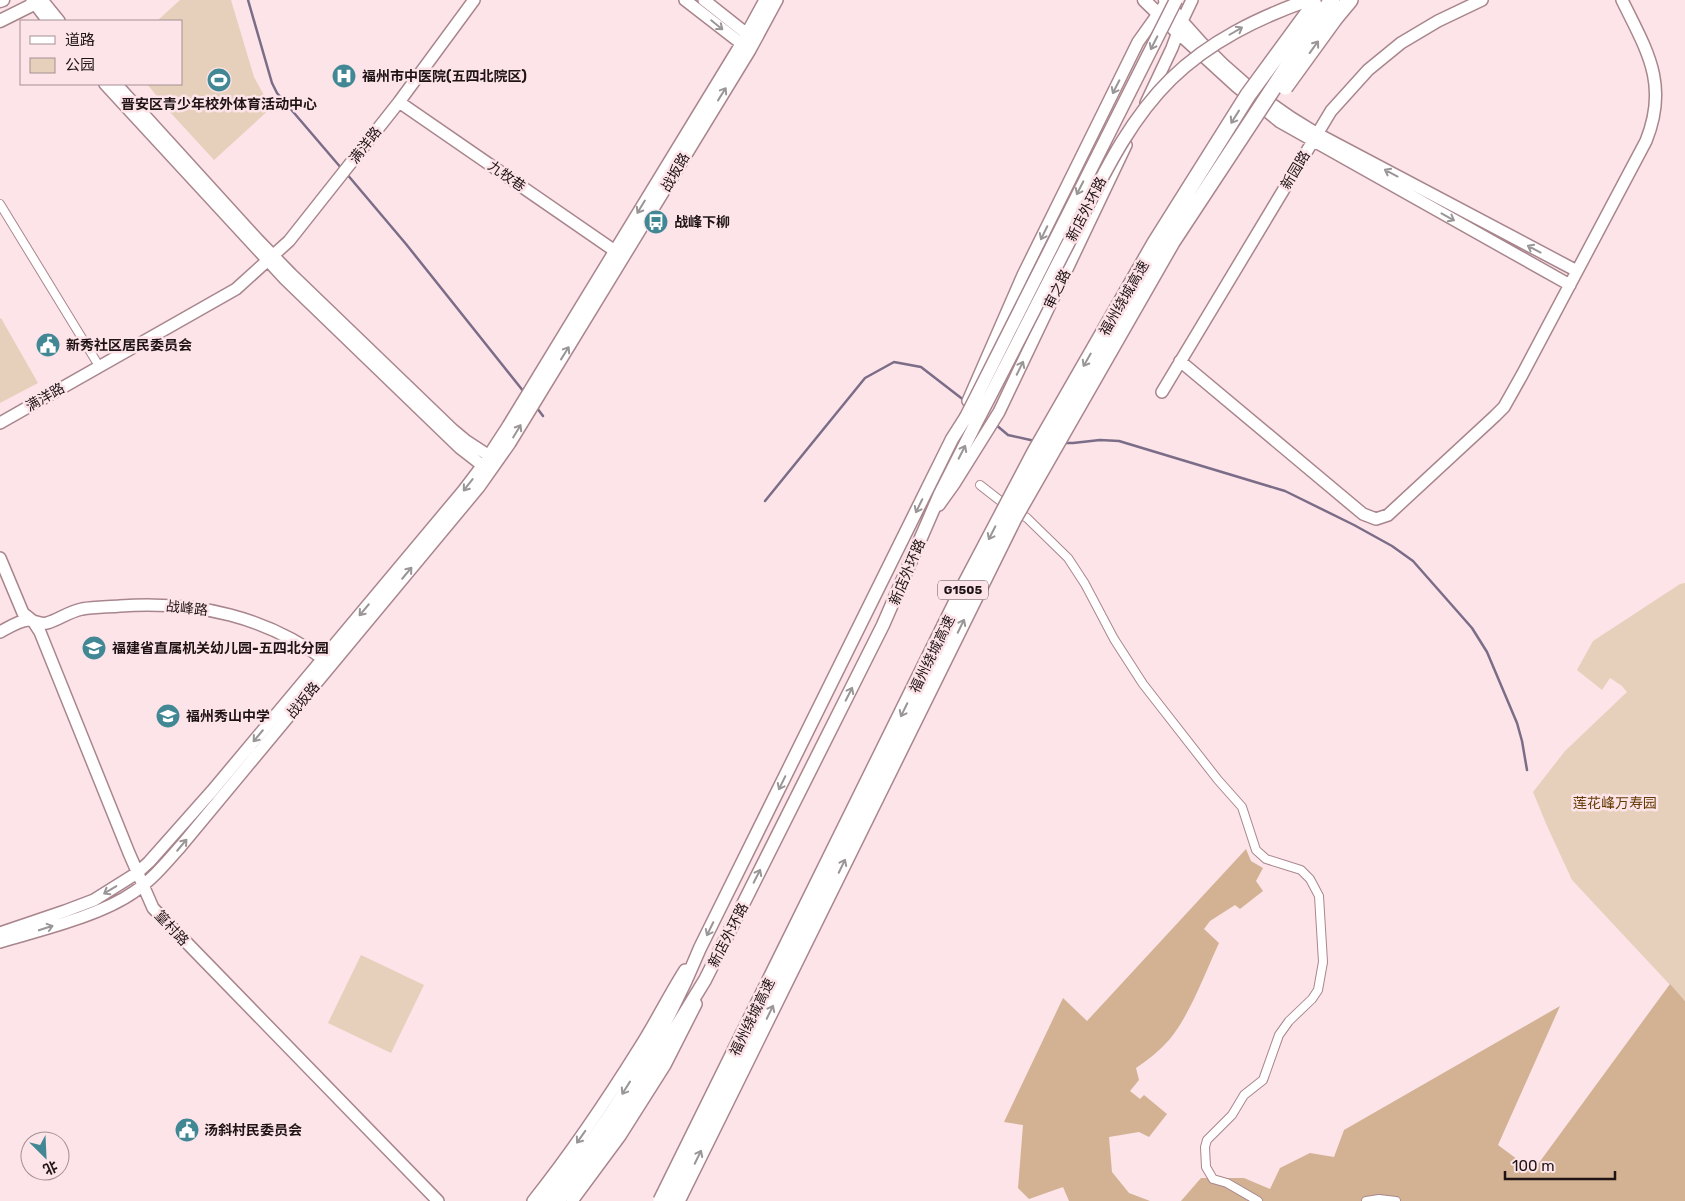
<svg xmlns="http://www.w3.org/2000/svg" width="1685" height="1201" viewBox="0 0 1685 1201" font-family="Rubik,'Noto Sans SC',sans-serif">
  <rect width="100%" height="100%" fill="#fce4e9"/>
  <!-- green -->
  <path fill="#e6d0bb" d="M180 0H231L254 77 271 108 214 160 169 111 147 84H181V21H157Z
    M1 318 38 383 0 403V319Z
    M1685 583V1001L1572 880 1547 826 1533 792 1565 751 1627 692 1622 686 1610 678 1602 690 1577 670 1593 641 1680 584Z
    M361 955 424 985 391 1053 328 1023Z"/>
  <!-- forest -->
  <path fill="#d2b293" d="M1246 849 1251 861 1263 868 1256 881 1263 891 1240 909 1235 905 1210 921 1204 929 1219 943C1206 971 1189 1017 1169 1040 1159 1051 1148 1060 1136 1068L1139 1080 1130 1091 1140 1099 1144 1095 1167 1114 1149 1137 1139 1132 1109 1137 1112 1172 1129 1193 1150 1201H1069L1063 1187 1029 1199 1018 1188 1023 1125 1004 1122 1063 998 1087 1021Z
    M1670 984 1685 1001V1201H1181L1201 1178H1244L1270 1189 1280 1168 1310 1153 1334 1157 1344 1130 1560 1006 1498 1145 1533 1171Z"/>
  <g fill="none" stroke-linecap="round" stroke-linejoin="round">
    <!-- stream -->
    <path stroke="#7b6d87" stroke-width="2.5" d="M248 0 272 83 277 93 342 169
      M346 173 406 244 524 392
      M537 408 543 416
      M995 424 1008 435 1035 441
      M1063 443H1073L1100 440 1119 441 1285 491 1354 525 1392 546 1413 561 1472 628 1487 652 1517 723 1522 741 1527 770
      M765 501 865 378 894 362 921 367 965 401"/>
    <defs>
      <path id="street" d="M0 204 96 361
        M980 485 1003 503 1027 518 1068 558 1085 584 1114 639 1143 684 1218 780 1242 807 1256 850 1266 859 1301 870 1310 879 1319 896 1323 962 1318 990 1312 999 1289 1021 1279 1035 1263 1080 1244 1095 1232 1115 1207 1140 1205 1147 1206 1167 1213 1179 1227 1183 1258 1201
        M1366 1201 1379 1199 1396 1201"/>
      <path id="secondary" d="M32 0 48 21
        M42 0 59 21
        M685 0 747 48
        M704 0 752 38
        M1182 21C1220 66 1266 104 1316 133L1577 271
        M1178 33 1236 86 1280 122 1570 285
        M105 84 285 279 460 448 487 469
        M116 84 257 239 291 274 453 430 465 440 494 459
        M399 102 615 251
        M1146 103 1172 48 1182 21 1192 0
        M1180 361 1363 514 1376 519 1388 515 1495 416 1504 407 1522 375 1646 141C1669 84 1647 51 1622 0
        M1162 392 1331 111 1368 70 1401 43 1438 21 1482 0
        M968 401 1023 275 1103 113 1138 42 1168 0
        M0 423 236 289 289 241 399 102 474 0
        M939 505 954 484 999 412 1126 145
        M0 558 23 613 33 621 40 632 129 853 153 908 438 1201
        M0 632C8 628 18 621 28 620 34 620 40 625 47 623 58 620 68 612 82 609 94 607 108 607 120 606 198 601 266 616 329 663
        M0 933 65 911 94 900 137 873 149 862 212 791 463 491 482 466 508 426 741 44 765 0
        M0 942C40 930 100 916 134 892 152 880 166 863 181 846L479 487 510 443 750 50 777 0
        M533 1201C572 1152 607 1100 640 1047 656 1022 669 995 685 970
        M572 1201 620 1136 665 1065 696 1004"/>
      <path id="primary" d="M1144 0 1178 33
        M1165 0 1182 21
        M0 1 3 0
        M0 21 42 0
        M545 1201C608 1126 663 1038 700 948L952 439 966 417
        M559 1201 621 1117 705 980 883 625 940 494 976 423"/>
      <path id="highway" d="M1324 11 1332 0
        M1335 18 1350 0"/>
    </defs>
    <!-- street casing -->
    <use href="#street" stroke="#a9868d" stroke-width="10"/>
    <!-- secondary casing -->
    <use href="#secondary" stroke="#a9868d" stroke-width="14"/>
    <!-- primary casing -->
    <use href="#primary" stroke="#a9868d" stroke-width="15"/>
    <!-- highway casing -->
    <use href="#highway" stroke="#a9868d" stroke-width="18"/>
    <!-- street -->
    <use href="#street" stroke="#fff" stroke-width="8"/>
    <!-- secondary -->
    <use href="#secondary" stroke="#fff" stroke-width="11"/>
    <!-- primary -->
    <use href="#primary" stroke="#fff" stroke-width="12"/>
    <!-- highway -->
    <use href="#highway" stroke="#fff" stroke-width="15"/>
    <defs>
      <path id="primary-bridge" d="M966 417 1176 0
        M976 423C1008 362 1039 300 1071 238 1100 182 1126 123 1171 79 1210 41 1258 18 1308 0"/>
      <path id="highway-bridge" d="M1285 87 1335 18
        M661 1201 964 587 1035 452 1155 243 1248 95 1314 5
        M677 1201 1014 518 1172 242 1324 11"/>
    </defs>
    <!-- primary-bridge casing -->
    <use href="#primary-bridge" stroke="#a9868d" stroke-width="15" stroke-linecap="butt"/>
    <!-- highway-bridge casing -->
    <use href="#highway-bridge" stroke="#a9868d" stroke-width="18" stroke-linecap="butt"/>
    <!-- primary-bridge -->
    <use href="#primary-bridge" stroke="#fff" stroke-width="12"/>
    <!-- highway-bridge -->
    <use href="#highway-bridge" stroke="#fff" stroke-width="15"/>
  </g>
  <!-- one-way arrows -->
  <defs><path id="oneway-shaft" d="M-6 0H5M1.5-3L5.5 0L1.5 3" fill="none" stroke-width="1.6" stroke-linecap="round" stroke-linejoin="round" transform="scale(1.25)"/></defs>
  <g stroke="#9a9596">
    <use href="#oneway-shaft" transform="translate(717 25) rotate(39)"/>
    <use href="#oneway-shaft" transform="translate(1236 31) rotate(-30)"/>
    <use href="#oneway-shaft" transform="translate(1154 43) rotate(117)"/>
    <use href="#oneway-shaft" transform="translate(1314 47) rotate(-54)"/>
    <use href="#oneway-shaft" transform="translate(1116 87) rotate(117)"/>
    <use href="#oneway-shaft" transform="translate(722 94) rotate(-58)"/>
    <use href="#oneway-shaft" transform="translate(1235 117) rotate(122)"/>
    <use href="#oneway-shaft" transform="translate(1391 173) rotate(-152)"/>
    <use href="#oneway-shaft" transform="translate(1080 188) rotate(117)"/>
    <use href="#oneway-shaft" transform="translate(641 207) rotate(121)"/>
    <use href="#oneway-shaft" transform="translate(1448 217) rotate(29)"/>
    <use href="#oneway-shaft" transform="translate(1044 233) rotate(116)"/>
    <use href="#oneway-shaft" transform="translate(1534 249) rotate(-152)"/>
    <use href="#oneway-shaft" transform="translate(565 353) rotate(-58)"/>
    <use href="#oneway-shaft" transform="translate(1087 360) rotate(120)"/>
    <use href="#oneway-shaft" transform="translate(1020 368) rotate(-64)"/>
    <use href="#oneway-shaft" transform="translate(517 431) rotate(-59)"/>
    <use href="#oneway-shaft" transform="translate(962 452) rotate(-63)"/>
    <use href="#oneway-shaft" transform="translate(468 485) rotate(128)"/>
    <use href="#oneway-shaft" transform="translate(919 506) rotate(116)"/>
    <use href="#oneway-shaft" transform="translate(992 533) rotate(117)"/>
    <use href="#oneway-shaft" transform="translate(407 573) rotate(-50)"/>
    <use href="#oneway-shaft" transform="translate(364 610) rotate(130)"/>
    <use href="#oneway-shaft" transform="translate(961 626) rotate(-64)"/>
    <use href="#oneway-shaft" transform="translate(849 694) rotate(-63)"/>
    <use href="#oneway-shaft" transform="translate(904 710) rotate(116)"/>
    <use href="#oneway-shaft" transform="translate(258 736) rotate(130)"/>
    <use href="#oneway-shaft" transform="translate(782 783) rotate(116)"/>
    <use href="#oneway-shaft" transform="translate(182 845) rotate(-50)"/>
    <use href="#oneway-shaft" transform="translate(842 866) rotate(-64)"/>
    <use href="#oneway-shaft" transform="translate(757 876) rotate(-63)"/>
    <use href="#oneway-shaft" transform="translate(110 890) rotate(149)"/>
    <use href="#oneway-shaft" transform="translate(46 928) rotate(-18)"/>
    <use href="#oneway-shaft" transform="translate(710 929) rotate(116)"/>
    <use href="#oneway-shaft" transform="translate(770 1012) rotate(-64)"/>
    <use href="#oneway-shaft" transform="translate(626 1088) rotate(122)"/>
    <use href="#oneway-shaft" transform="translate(581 1137) rotate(125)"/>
    <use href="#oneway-shaft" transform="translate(698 1157) rotate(-64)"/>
  </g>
  <!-- icons -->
  <defs>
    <symbol id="hospital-disc" viewBox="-11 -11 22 22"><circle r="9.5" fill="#428794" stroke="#fce4e9"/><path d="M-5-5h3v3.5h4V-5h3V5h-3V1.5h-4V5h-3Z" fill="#fff"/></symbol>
    <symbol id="stadium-disc" viewBox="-11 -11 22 22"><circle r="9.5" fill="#428794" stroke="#fce4e9"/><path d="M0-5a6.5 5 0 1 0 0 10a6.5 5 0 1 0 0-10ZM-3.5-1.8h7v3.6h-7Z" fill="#fff"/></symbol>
    <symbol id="bus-disc" viewBox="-11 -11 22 22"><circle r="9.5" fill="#428794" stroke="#fce4e9"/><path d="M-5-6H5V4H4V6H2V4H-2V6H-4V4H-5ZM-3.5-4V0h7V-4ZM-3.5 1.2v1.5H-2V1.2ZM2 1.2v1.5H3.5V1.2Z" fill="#fff"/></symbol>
    <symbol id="civic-disc" viewBox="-11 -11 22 22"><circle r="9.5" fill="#428794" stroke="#fce4e9"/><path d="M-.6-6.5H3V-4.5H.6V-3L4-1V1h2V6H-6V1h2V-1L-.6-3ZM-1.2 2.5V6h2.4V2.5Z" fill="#fff"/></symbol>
    <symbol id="school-disc" viewBox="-11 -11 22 22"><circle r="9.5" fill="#428794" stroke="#fce4e9"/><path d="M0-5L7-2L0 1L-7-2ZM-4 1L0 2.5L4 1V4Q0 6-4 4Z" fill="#fff"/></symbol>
  </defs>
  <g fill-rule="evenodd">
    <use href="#hospital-disc" x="330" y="62" width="28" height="28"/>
    <use href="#stadium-disc" x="205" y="66" width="28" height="28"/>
    <use href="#bus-disc" x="642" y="208" width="28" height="28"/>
    <use href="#civic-disc" x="34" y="331" width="28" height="28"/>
    <use href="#school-disc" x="80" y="634" width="28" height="28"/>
    <use href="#school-disc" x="154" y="702" width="28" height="28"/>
    <use href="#civic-disc" x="173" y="1116" width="28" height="28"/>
  </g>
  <g text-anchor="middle" stroke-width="5" stroke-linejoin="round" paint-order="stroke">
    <!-- shield labels -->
    <rect fill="#fce4e9" stroke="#615255" stroke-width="1" x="938" y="580.5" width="50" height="19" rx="4"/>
    <g font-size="12" font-weight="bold" fill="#1f1315">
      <text x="963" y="594">G1505</text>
    </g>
    <!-- poi labels -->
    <g font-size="14" font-weight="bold" fill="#1f1315" stroke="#fce4e9" text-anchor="start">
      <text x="362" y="81">福州市中医院(五四北院区)</text>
      <text x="219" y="109" text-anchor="middle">晋安区青少年校外体育活动中心</text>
      <text x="674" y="227">战峰下柳</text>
      <text x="66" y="350">新秀社区居民委员会</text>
      <text x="112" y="653">福建省直属机关幼儿园-五四北分园</text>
      <text x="186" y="721">福州秀山中学</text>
      <text x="204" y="1135">汤斜村民委员会</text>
    </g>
    <!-- street labels -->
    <g font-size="14" fill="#1f1315" stroke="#fce4e9">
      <text transform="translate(365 145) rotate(-52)" y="5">满洋路</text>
      <text transform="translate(1295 170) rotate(-59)" y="5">新园路</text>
      <text transform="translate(675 172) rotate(-60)" y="5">战坂路</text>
      <text transform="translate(507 176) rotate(35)" y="5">九牧巷</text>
      <text transform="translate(1086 209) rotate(-63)" y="5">新店外环路</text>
      <text transform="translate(1057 289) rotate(-64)" y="5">审之路</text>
      <text transform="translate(1124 298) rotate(-60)" y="5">福州绕城高速</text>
      <text transform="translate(45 397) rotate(-30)" y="5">满洋路</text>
      <text transform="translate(907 572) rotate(-67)" y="5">新店外环路</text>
      <text transform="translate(187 608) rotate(6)" y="5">战峰路</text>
      <text transform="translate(932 654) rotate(-64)" y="5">福州绕城高速</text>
      <text transform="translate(303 700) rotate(-50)" y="5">战坂路</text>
      <text transform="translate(172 928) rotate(47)" y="5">篁村路</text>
      <text transform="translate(728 935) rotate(-63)" y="5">新店外环路</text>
      <text transform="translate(752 1017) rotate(-64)" y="5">福州绕城高速</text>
    </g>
    <!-- park labels -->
    <g font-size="14" fill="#653b03" stroke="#fce4e9">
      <text x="1615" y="808">莲花峰万寿园</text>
    </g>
  </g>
  <!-- legend -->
  <rect x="20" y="20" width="162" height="65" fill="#fce4e9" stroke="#a49094"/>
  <rect x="30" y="36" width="25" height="8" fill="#ffffff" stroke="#a49094"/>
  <text x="65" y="45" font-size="15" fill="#1f1315">道路</text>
  <rect x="30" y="58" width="25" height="15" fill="#e6d0bb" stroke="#a49094"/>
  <text x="65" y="70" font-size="15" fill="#1f1315">公园</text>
  <!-- north arrow -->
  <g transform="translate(45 1156) rotate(156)"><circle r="24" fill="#fce4e9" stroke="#a49094"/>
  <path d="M0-4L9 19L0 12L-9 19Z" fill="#428794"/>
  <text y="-8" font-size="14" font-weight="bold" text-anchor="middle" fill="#1f1315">北</text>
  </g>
  <!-- scale -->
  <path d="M1505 1171v8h110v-8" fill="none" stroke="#1f1315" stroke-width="2.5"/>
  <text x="1512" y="1171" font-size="15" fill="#1f1315" stroke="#fce4e9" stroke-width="4" paint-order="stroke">100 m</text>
</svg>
